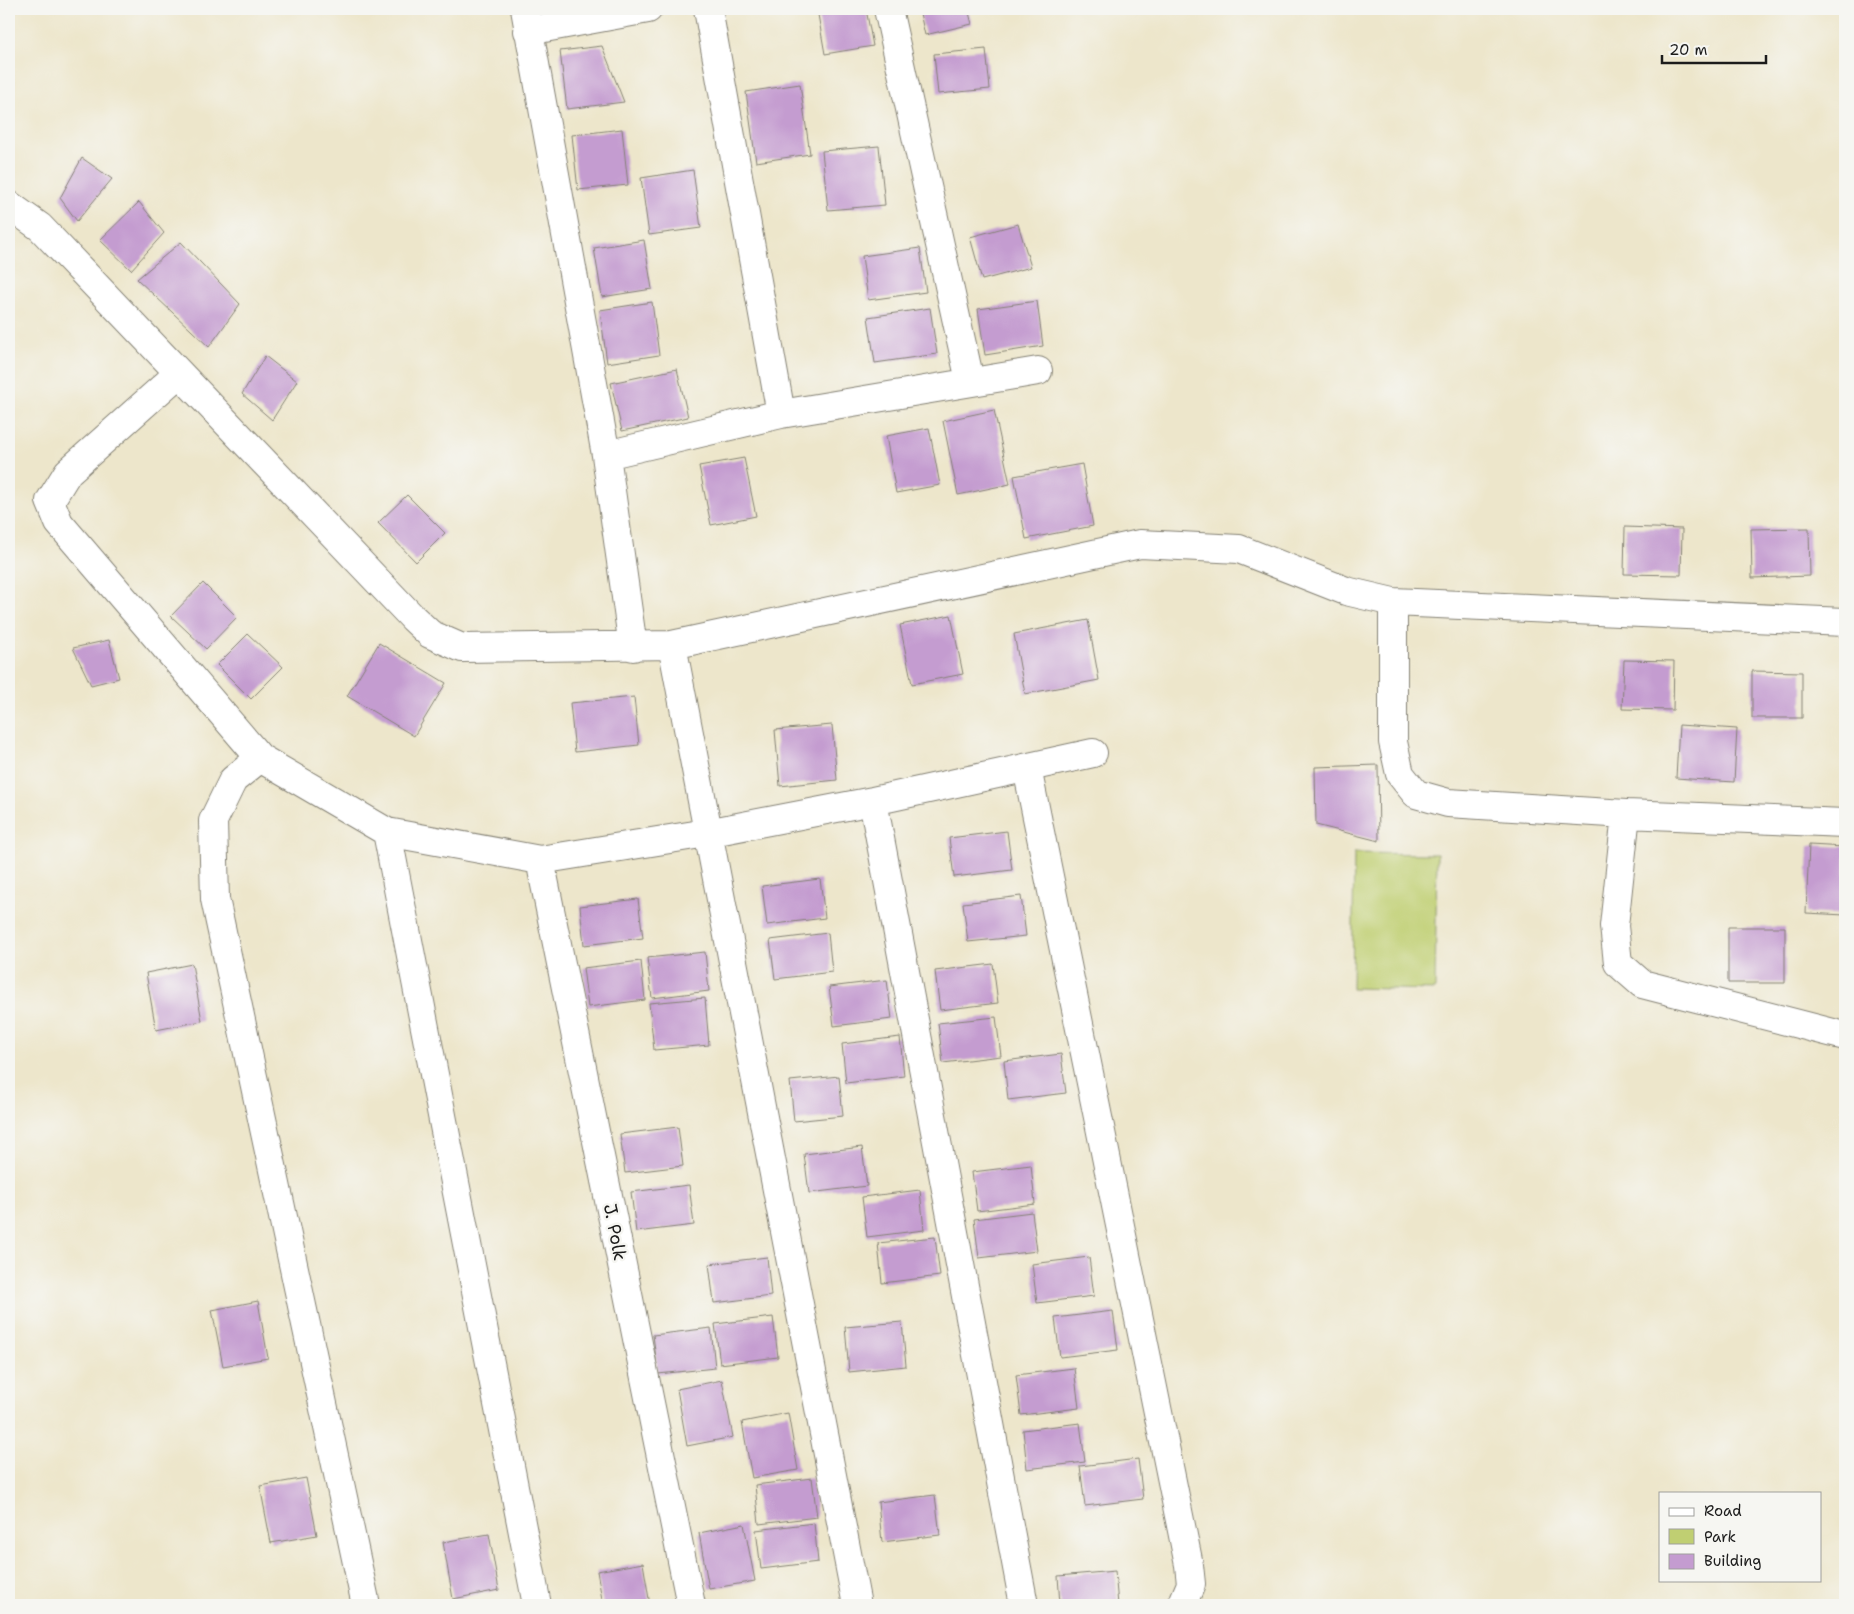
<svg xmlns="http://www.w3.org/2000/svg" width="1854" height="1614" viewBox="0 0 1854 1614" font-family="'Shantell Sans',sans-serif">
  <rect width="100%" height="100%" fill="#f6f6f2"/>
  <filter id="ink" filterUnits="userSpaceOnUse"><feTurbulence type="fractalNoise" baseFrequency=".02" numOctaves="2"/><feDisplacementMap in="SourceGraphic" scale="10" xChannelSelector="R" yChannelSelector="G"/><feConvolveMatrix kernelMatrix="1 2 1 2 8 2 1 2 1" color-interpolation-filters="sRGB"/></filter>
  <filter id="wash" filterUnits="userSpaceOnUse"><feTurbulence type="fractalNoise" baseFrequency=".0096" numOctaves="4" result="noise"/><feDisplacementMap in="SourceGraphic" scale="20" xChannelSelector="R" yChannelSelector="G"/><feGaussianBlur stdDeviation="1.12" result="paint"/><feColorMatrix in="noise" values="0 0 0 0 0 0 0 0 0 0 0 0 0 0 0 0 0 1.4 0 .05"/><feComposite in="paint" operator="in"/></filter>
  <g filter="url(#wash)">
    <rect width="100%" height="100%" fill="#ede6cb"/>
    <!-- green -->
    <path fill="#c0cf72" stroke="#6e7647" d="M1354 853 1437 854 1435 990 1352 988Z"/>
    <g id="blocks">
      <!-- building -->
      <path fill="#c49cd0" d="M817 9H866L873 46 825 54Z
        M919 9H968L972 24 925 35Z
        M602 46 624 102 567 109 560 51Z
        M986 49 990 89 938 94 934 54Z
        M800 84 810 154 756 162 746 92Z
        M622 129 628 185 578 190 572 135Z
        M879 146 885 205 828 210 822 151Z
        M82 158 112 179 77 221 60 198Z
        M693 170 701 228 649 235 641 178Z
        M139 202 164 233 131 270 100 240Z
        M1018 224 1031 267 982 280 970 237Z
        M644 240 652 289 602 297 594 248Z
        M181 242 240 304 209 347 137 279Z
        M920 248 926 292 868 300 862 256Z
        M1037 301 1043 346 985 355 978 309Z
        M652 302 659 355 607 363 600 310Z
        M930 308 937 354 875 363 868 317Z
        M265 356 297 381 272 420 242 394Z
        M677 369 688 417 622 431 611 383Z
        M994 410 1010 484 958 495 943 421Z
        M929 428 940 485 896 493 886 436Z
        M744 458 756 516 711 525 699 466Z
        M1082 464 1093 526 1026 539 1014 476Z
        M407 495 445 533 416 562 378 523Z
        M1625 527 1682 529 1681 575 1624 574Z
        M1809 528 1810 576 1752 578 1751 529Z
        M203 583 237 617 206 649 171 616Z
        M951 615 963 674 912 684 900 625Z
        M1088 620 1099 680 1025 694 1014 634Z
        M248 634 283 667 251 699 217 665Z
        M109 640 119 678 91 685 73 648Z
        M379 643 446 683 414 736 347 696Z
        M1624 660 1674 661 1673 710 1622 709Z
        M1752 671 1802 672V718H1752Z
        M634 697 639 745 575 752 570 703Z
        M832 725 837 780 780 786 775 730Z
        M1679 725 1737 729 1734 782 1676 778Z
        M1378 765 1379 841 1316 825 1315 767Z
        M1007 831 1012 870 954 877 949 838Z
        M1809 845 1845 847V915L1806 913Z
        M820 879 825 918 767 925 762 886Z
        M1021 896 1026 936 968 942 963 903Z
        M638 899 643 938 584 945 580 906Z
        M1728 927H1785V983H1728Z
        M828 933 832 972 775 979 770 940Z
        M705 952 709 991 652 998 647 958Z
        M641 961 645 1000 588 1007 583 968Z
        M192 964 202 1021 156 1030 146 973Z
        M993 964 998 1003 940 1010 935 971Z
        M887 980 892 1019 834 1026 829 987Z
        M705 998 709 1045 654 1050 649 1003Z
        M996 1017 1001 1056 943 1063 938 1023Z
        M900 1037 904 1076 846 1083 842 1044Z
        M1061 1054 1066 1093 1008 1100 1004 1061Z
        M839 1076 843 1116 794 1121 790 1081Z
        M678 1127 683 1166 625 1173 620 1134Z
        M862 1147 867 1186 809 1193 804 1154Z
        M1031 1165 1035 1204 977 1211 972 1172Z
        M689 1185 694 1225 636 1232 631 1192Z
        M920 1190 924 1230 867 1237 862 1197Z
        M1032 1212 1037 1251 979 1258 974 1219Z
        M935 1237 940 1276 882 1283 878 1243Z
        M767 1257 771 1296 714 1303 709 1264Z
        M1089 1257 1094 1296 1037 1303 1032 1264Z
        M258 1301 268 1358 223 1366 212 1310Z
        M1113 1311 1118 1350 1060 1357 1055 1318Z
        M773 1317 778 1357 720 1364 715 1324Z
        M902 1322 906 1366 849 1372 845 1327Z
        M711 1328 715 1368 658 1374 653 1335Z
        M1074 1368 1079 1408 1021 1415 1016 1375Z
        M722 1380 733 1437 687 1446 677 1389Z
        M788 1413 798 1470 752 1478 742 1422Z
        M1080 1423 1085 1462 1027 1469 1023 1430Z
        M1138 1459 1143 1499 1085 1506 1080 1466Z
        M306 1478 317 1535 271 1543 260 1486Z
        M812 1478 817 1517 759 1524 755 1485Z
        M935 1495 940 1535 882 1542 878 1502Z
        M814 1523 818 1562 761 1569 756 1530Z
        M744 1524 755 1581 709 1589 699 1533Z
        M489 1534 499 1590 453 1599 443 1542Z
        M643 1563 650 1605H603L597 1571Z
        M1115 1571 1118 1605H1060L1058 1576Z"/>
    </g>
  </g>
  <g filter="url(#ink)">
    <use href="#blocks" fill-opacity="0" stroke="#848174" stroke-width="1"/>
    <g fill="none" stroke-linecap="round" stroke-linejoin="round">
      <defs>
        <path id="minor" d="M525 9 606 455 633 647
          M708 9 781 414
          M888 9 970 381
          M528 31 648 9
          M9 205 40 227 413 618 430 634 462 648 672 645 1140 544 1239 549 1346 591 1393 602 1845 622
          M178 374 68 472 50 501 59 523 260 758 387 832 540 860 707 833 873 801 1093 753
          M606 455 781 414 1038 371
          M1393 602V742L1400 774 1416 794 1448 803 1626 814 1845 823
          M672 645 857 1605
          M260 758 233 780 213 821 215 899 366 1605
          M1027 768 1189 1565 1191 1584 1182 1605
          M873 801 1024 1605
          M1626 814 1614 926 1618 963 1642 984 1845 1036
          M387 832 537 1605
          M540 860 691 1605"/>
      </defs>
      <!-- minor casing -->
      <use href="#minor" stroke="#848174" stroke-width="30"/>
      <!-- minor -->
      <use href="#minor" stroke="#fff" stroke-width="28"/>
    </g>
  </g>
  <g text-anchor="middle" stroke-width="5" stroke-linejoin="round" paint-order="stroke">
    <!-- street labels -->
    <g font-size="18" fill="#1c1c1c" stroke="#f6f6f2">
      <text transform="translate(615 1232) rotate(79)" y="6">J. Polk</text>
    </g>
  </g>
  <!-- margin -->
  <rect width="1854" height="1614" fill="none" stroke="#f6f6f2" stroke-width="30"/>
  <!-- legend -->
  <rect x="1659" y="1492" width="162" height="90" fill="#f6f6f2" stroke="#9f9f9c"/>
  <rect x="1669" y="1508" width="25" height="8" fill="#ffffff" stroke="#9f9f9c"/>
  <text x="1704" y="1516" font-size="15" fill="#1c1c1c">Road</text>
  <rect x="1669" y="1529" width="25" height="15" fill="#c0cf72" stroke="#9f9f9c"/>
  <text x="1704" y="1542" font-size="15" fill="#1c1c1c">Park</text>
  <rect x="1669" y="1554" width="25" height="15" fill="#c49cd0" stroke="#9f9f9c"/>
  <text x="1704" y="1566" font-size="15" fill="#1c1c1c">Building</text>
  <!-- scale -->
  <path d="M1662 55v8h104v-8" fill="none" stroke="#1c1c1c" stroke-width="2.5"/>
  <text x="1669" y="55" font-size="15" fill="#1c1c1c" stroke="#f6f6f2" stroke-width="4" paint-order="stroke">20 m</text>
</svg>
